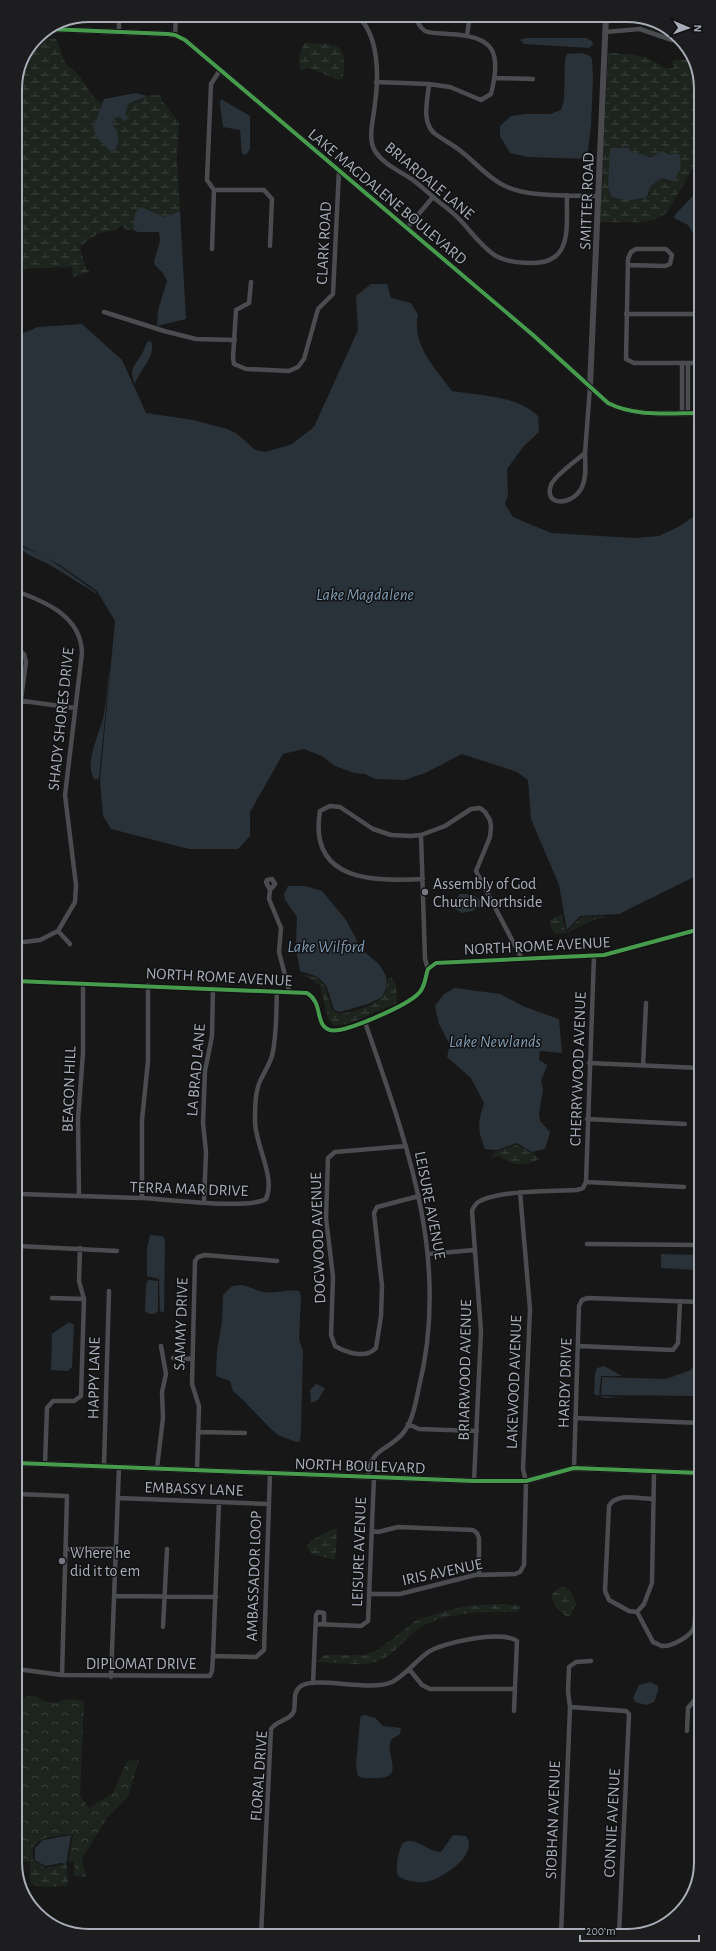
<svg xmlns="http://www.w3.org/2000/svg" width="716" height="1951" viewBox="0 0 716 1951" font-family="'Alegreya Sans',sans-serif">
  <defs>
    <pattern id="forest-crowns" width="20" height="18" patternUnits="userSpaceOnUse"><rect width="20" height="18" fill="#1d241e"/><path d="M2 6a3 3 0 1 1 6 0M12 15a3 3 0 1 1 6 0" fill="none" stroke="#3b413d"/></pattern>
    <pattern id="wetland-marsh" width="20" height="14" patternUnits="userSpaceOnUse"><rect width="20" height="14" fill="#1d241e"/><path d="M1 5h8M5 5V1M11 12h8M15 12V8" fill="none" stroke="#3b413d"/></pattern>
  </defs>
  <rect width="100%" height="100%" fill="#171717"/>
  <!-- forest -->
  <path fill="url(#forest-crowns)" d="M29 1696H35L44 1701 54 1703 67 1699 84 1701 80 1795 89 1808 112 1794 127 1761 139 1760 128 1797 107 1818 82 1858 86 1877 74 1876V1862L68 1861 73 1835 69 1834V1831L65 1830 32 1839 28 1842 30 1862 23 1861 21 1849 18 1848 17 1701Z"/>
  <!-- wetland -->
  <path fill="url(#wetland-marsh)" fill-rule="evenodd" d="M37 37 56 39C60 46 61 55 65 62 70 69 77 72 80 77 87 86 91 98 102 103L93 128C101 138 101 147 115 150 121 138 114 134 112 122L115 117 127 119 125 115 128 103 138 101 143 96 161 95 162 101 179 122 177 159 180 211 165 217 151 211 135 214 133 230H127L121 225 115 231C101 230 91 237 80 247L86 269 90 272 73 277 72 267 15 269V85Z
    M305 43C337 45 348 40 343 78L339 80 309 68 301 70C297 63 300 50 305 43Z
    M608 53C629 54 648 54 664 68H674L672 64 674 60H692L698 70 699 158 668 211C654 227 621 221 600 222ZM629 148 631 152 645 155 650 158 665 153 669 155 675 153 680 155 681 168 672 183 662 178 651 186 649 195 635 200H619L610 149Z
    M559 915H562L565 930 568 931 581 917 604 916 606 918 596 919 564 934 555 933 551 929 550 921Z
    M300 973 317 978 325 987 332 1010 340 1014C361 1009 389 1005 388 978L391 977 396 984 397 1003 348 1024 334 1026 328 1019 320 985Z
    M517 1145 533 1153 540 1159C530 1163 522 1166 512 1163 504 1160 500 1154 491 1157L494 1152Z
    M335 1528 337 1531 335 1560 312 1554 307 1547 310 1541Z
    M564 1587 570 1590 576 1603 570 1617C562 1616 553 1604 551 1596L558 1588Z
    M501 1604 518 1605 522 1608 517 1612C489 1611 445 1612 421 1627 404 1638 395 1656 375 1662 360 1667 333 1662 316 1662L325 1655H365L378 1650 418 1619 465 1606Z
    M65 1830 70 1831 69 1834C59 1836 43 1836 35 1844 32 1847 33 1855 33 1860L45 1868 67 1864 68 1886 39 1887 30 1883V1857L28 1854V1842L32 1839Z"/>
  <!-- water -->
  <path fill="#2a3239" d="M526 38H586L592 41 593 44 589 48 524 44 520 40Z
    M582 53 590 56 592 59 593 78 591 125 587 159 528 157 510 153 500 136V126L511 116 525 114H550L561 110 564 100 565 60 567 54Z
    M136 93 147 96 128 104 125 115 128 119 124 121 120 117 115 118C112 123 112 126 117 130L118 143 115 150 110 151 99 140 93 128 104 99Z
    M221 99 250 116V149L246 155 242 154 240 130 223 127 220 104Z
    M610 148H629L631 152 645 155 650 158 663 151 669 155 675 153 680 155 681 168 673 182 662 178 651 186 647 196C636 201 623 202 611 196L608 186Z
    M699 189V234L693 233 688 225 674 218 675 215Z
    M141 207 165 217 180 211 186 319 157 326 158 310 167 281 163 273 155 265 154 261 160 241 159 232H138L133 230 135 213Z
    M371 284H387L391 298 411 303 418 315C411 344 436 369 452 391 481 396 516 395 538 416L539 432 523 447 507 469 508 495 505 504 513 517 551 533 634 538 659 536 678 527 699 513 700 874 619 914 580 916 567 930 559 885 531 819 528 780 517 772 462 754 425 773 405 780 375 779 365 774 354 773 335 766 322 756 304 749 283 754 250 812V836L238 849H189L111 829 103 816 100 780 115 621 97 591 60 565 24 546 16 544 15 311 19 325 17 333 19 335 38 327 82 324 122 360 146 413 193 420 227 429 236 433 255 450 266 452 292 444 314 427 358 330 356 296Z
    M151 341C157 356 139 370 135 384 129 370 133 368 140 357 143 353 145 347 147 342Z
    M16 546C42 550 74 577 96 592L97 594 50 565 29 555Z
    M110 667 99 778 95 780C82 763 102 731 104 713 107 697 107 682 110 667Z
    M288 886H305L322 891 346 920 362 950 379 964 386 976 387 986 382 997 368 1004 340 1012 334 1010 327 987 318 977 300 971 296 949 297 917 285 900 284 894Z
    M460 894C471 894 478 895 483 905L472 911 462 913 454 908 455 900Z
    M455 988 500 994 525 1007 559 1019 562 1053 540 1051 539 1060 547 1065 541 1081 543 1089 539 1114 540 1121 550 1132 545 1149 532 1152 517 1143 497 1150 485 1149C477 1130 478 1122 484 1103L471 1078 447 1057 450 1045 439 1024 435 1006 444 994Z
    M150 1235 162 1236 165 1239 164 1313 160 1311 159 1279 147 1276V1248Z
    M661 1254 697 1255V1270L661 1268Z
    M148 1280 158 1281V1311C155 1315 148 1315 145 1311L146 1285Z
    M241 1285C249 1286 255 1290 263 1292 275 1294 287 1289 299 1291L301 1296 299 1339 303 1352 301 1430 300 1441 296 1442 278 1435 269 1427 244 1401 233 1391 230 1381 216 1376 217 1351 222 1322 223 1295 232 1286Z
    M69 1322 74 1325 72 1367 68 1371 51 1370 52 1334Z
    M700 1356V1396L601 1395 602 1377 666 1379 691 1370Z
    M604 1366 622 1376H601L599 1396 619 1397 604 1398 594 1394 595 1374 597 1368Z
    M316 1384 325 1388 318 1400 311 1403 310 1390Z
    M650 1682 658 1686V1691L654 1702 646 1705 635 1702 633 1698 639 1685Z
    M365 1715 375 1718 383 1726 401 1728 400 1734C398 1736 394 1737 392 1739 382 1752 409 1780 374 1778 368 1778 363 1779 358 1776L356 1765 360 1720 361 1716Z
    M71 1835 66 1864 61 1863 45 1866 35 1860V1848L43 1840Z
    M453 1835 466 1836C480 1855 441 1879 426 1882 418 1883 405 1881 398 1876 395 1867 398 1851 403 1843 416 1835 428 1853 441 1852Z"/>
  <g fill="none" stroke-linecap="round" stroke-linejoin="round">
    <!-- street -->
    <path stroke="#4b4c50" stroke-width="4.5" d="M356 15C379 33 379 76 375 103 374 118 367 138 375 151 384 165 400 171 413 180 422 187 431 195 439 202 447 208 455 214 462 222 472 233 483 248 496 256 507 262 519 263 531 263 574 264 566 225 567 195
      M363 21 369 15
      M119 32V15
      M605 32 640 29 672 40H680
      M175 35 176 15
      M467 35 470 15
      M220 70 211 84 207 180 214 190H264L272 199 270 246
      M495 78 533 79
      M376 82 429 84 450 87 481 100 491 94C502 51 494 36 449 34 442 33 432 34 425 31 419 27 417 21 415 15
      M429 84C428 99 421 121 434 133 443 140 454 145 462 152 476 163 488 178 505 186 530 198 571 195 599 196
      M407 228 433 197
      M212 249 214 190
      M628 265 665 266 670 264 672 255 666 249H636L631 252 628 259 626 359 634 363H699
      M251 282 249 303 236 310 233 358 234 364 246 369 289 371 298 367 304 359 318 309 333 294 339 170
      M104 312 164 331 196 339 235 340
      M626 314H699
      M682 413V363
      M688 413V363
      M585 453C585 464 587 477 582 487 573 506 543 507 551 485 554 476 577 460 585 453L590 387
      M16 591C46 602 81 616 82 653L65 795 76 885 75 902 58 931 40 940 16 943
      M16 648 24 654 26 662 16 737
      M16 700 75 708
      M421 835 425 959 428 969
      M423 879C373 882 308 881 320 811L330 806 340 807 373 829 391 835 411 836 421 835 445 826 471 809 480 808 485 812 490 820 491 827 490 837 476 871 522 959
      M270 890 266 882 267 880 272 879 275 884 270 890 269 899 281 928 279 952 289 991
      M58 931 70 944
      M16 981 307 993C324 1003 314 1025 330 1030 344 1034 407 1005 418 994 425 988 425 978 428 969L436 963 604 955 700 929
      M700 1005 698 1028 700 1037
      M365 1022C406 1142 451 1258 419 1387 416 1401 413 1420 404 1432 388 1452 371 1446 368 1477
      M589 1063 700 1068
      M643 1066 646 1003
      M17 1080 19 1052 20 981
      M587 1119 685 1124
      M406 1146 335 1152 328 1158 326 1218 333 1277 331 1335 335 1346C347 1353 366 1359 376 1348L381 1316 382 1286 374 1213 377 1207 381 1206 419 1196
      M586 1182 684 1187
      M17 1192 20 1194C60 1195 101 1197 142 1198 167 1199 248 1210 266 1199 276 1177 255 1145 255 1121 255 1108 255 1093 260 1081 264 1073 269 1065 272 1056 277 1036 276 1012 277 991
      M79 1196 78 1119 83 1053V983
      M142 1198V1120L148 1061V985
      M204 1203 206 1152 203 1123 205 1071 212 1036 213 988
      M587 1244 700 1245
      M429 1254 474 1250
      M17 1282 18 1246 117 1251
      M52 1298 84 1299
      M578 1346 673 1350 678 1343 680 1301
      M173 1358 192 1359
      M575 1418 700 1423
      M408 1424 419 1429 477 1431
      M199 1432 245 1433
      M45 1464 47 1408 53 1401H74L81 1396 84 1299 79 1281 80 1248
      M104 1466 109 1291
      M157 1468 163 1418 162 1392 166 1374 161 1346
      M574 1468 579 1306 582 1300 588 1298 700 1302
      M197 1470 199 1406 192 1384 195 1261 198 1257 205 1255 277 1261
      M474 1481 481 1331 472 1211C473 1208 475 1205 477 1203 493 1190 556 1191 577 1190L583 1188 586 1182 594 956
      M17 1494 67 1496 62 1675
      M118 1498 269 1504
      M654 1499C640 1499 616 1492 609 1506L605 1591 609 1600 629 1611 637 1612 653 1642C656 1643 659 1645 662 1646 671 1647 692 1636 694 1627 696 1618 693 1609 701 1603
      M372 1531 378 1532 398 1527 473 1530 477 1533 479 1538V1575
      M17 1539 19 1494
      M67 1549H116
      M370 1594H400L475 1575 515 1574 520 1572 524 1565 526 1481 523 1469 530 1309 520 1192
      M115 1596 216 1597
      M637 1612 644 1604 652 1583 654 1471
      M316 1624 361 1626 368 1621 374 1477
      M163 1627 167 1549
      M213 1656 256 1657 264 1650 270 1474
      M17 1669 62 1675 210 1676 212 1671 213 1656 219 1502
      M409 1669 422 1685 430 1689H514
      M111 1677 119 1467
      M313 1683 316 1615 318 1612 324 1613V1624
      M570 1707 626 1711 629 1714 619 1934
      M687 1731 688 1708 697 1697 701 1696
      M561 1934 570 1707 568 1692 569 1667 576 1662 591 1661
      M261 1935 271 1729C277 1720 290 1721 294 1711 296 1702 292 1692 301 1686 317 1676 370 1692 392 1682 405 1675 415 1662 427 1653 442 1642 502 1630 517 1641L514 1711"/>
    <!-- secondary -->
    <path stroke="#4a4a4e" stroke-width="6" d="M49 29 168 34 175 35 185 40 533 335 608 403C635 417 669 413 699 413
      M590 387 606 15
      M17 1463 474 1481H526L574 1468 700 1473"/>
    <defs>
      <path id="cycleway" d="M49 29 168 34 175 35 185 40 533 335 608 403C635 417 669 413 699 413
        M16 981 307 993C324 1003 314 1025 330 1030 344 1034 407 1005 418 994 425 988 425 978 428 969L436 963 604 955 700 929
        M17 1463 474 1481H526L574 1468 700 1473"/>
    </defs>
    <!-- cycleway casing -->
    <use href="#cycleway" stroke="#111113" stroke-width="6"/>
    <!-- cycleway -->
    <use href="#cycleway" stroke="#469c4c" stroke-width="4"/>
  </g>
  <!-- markers -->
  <g fill="#757880" stroke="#111113" stroke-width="1.5">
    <circle cx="425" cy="892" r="4"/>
    <circle cx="62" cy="1561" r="4"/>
  </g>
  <g text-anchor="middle" stroke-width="3" stroke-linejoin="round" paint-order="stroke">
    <!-- street labels -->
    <g font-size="16" fill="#a8adb8" stroke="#111113">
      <text transform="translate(430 180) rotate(40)" y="6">BRIARDALE LANE</text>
      <text transform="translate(388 196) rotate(40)" y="6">LAKE MAGDALENE BOULEVARD</text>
      <text transform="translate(586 201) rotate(-88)" y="6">SMITTER ROAD</text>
      <text transform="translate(323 243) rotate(-87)" y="6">CLARK ROAD</text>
      <text transform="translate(60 719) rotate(-84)" y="6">SHADY SHORES DRIVE</text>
      <text transform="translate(537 945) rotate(-3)" y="6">NORTH ROME AVENUE</text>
      <text transform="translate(219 976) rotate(3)" y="6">NORTH ROME AVENUE</text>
      <text transform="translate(577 1069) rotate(-88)" y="6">CHERRYWOOD AVENUE</text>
      <text transform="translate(195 1070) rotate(-85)" y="6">LA BRAD LANE</text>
      <text transform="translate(68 1089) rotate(-88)" y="6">BEACON HILL</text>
      <text transform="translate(189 1188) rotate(2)" y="6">TERRA MAR DRIVE</text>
      <text transform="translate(431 1205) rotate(79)" y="6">LEISURE AVENUE</text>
      <text transform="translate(317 1238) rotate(-92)" y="6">DOGWOOD AVENUE</text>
      <text transform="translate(180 1324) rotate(-88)" y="6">SAMMY DRIVE</text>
      <text transform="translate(464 1370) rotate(-89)" y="6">BRIARWOOD AVENUE</text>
      <text transform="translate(93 1378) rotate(-89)" y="6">HAPPY LANE</text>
      <text transform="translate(513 1382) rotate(-88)" y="6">LAKEWOOD AVENUE</text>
      <text transform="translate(564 1383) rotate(-88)" y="6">HARDY DRIVE</text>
      <text transform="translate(360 1465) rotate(2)" y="6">NORTH BOULEVARD</text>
      <text transform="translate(194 1488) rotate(2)" y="6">EMBASSY LANE</text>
      <text transform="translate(358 1552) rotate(-88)" y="6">LEISURE AVENUE</text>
      <text transform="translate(442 1571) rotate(-12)" y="6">IRIS AVENUE</text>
      <text transform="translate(253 1576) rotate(-88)" y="6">AMBASSADOR LOOP</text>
      <text x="141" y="1669">DIPLOMAT DRIVE</text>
      <text transform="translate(258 1776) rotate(-86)" y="6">FLORAL DRIVE</text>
      <text transform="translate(552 1820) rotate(-88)" y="6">SIOBHAN AVENUE</text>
      <text transform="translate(611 1823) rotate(-87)" y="6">CONNIE AVENUE</text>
    </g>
    <!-- poi labels -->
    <g font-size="16" fill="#a8adb8" stroke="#111113" text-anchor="start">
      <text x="433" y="889">Assembly of God<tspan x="433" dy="18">Church Northside</tspan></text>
      <text x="70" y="1558">Where he<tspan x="70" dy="18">did it to em</tspan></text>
    </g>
    <!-- water labels -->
    <g font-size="17" font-style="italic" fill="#7f9bb3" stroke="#111113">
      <text x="365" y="600">Lake Magdalene</text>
      <text x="326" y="952">Lake Wilford</text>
      <text x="495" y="1047">Lake Newlands</text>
    </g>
  </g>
  <!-- crop -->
  <path d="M0 0H716V1951H0ZM89 22H627A67 67 0 0 1 694 89V1862A67 67 0 0 1 627 1929H89A67 67 0 0 1 22 1862V89A67 67 0 0 1 89 22Z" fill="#1d1d20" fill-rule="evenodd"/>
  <path fill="none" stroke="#a8adb8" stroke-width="2" d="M89 22H627A67 67 0 0 1 694 89V1862A67 67 0 0 1 627 1929H89A67 67 0 0 1 22 1862V89A67 67 0 0 1 89 22Z"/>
  <!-- north arrow -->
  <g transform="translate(688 28) rotate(92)" stroke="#111113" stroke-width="3" paint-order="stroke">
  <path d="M0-3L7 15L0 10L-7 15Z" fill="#a8adb8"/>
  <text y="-6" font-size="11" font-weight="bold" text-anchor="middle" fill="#a8adb8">N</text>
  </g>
  <!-- scale -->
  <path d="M580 1935v6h119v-6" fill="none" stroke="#a8adb8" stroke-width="2"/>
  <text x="586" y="1935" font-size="12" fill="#a8adb8" stroke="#111113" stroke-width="3" paint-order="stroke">200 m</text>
</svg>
